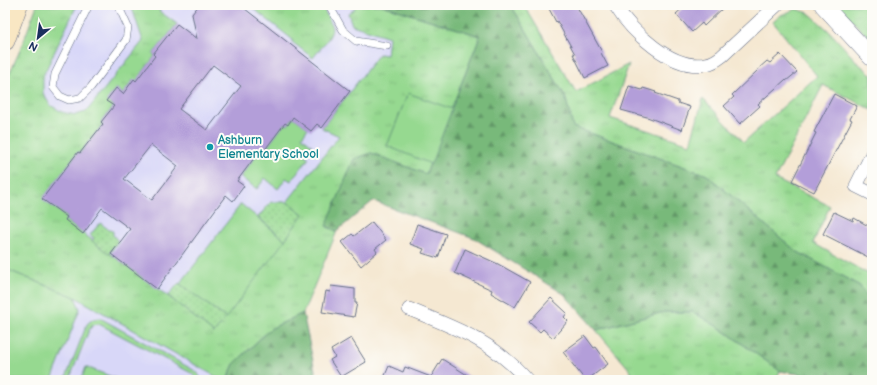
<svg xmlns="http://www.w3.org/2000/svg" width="877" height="385" viewBox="0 0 877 385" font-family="'Balsamiq Sans',sans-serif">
  <defs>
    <pattern id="grass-tufts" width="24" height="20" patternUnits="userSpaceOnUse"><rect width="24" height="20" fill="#96d990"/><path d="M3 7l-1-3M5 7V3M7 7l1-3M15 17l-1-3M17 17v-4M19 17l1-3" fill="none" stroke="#81bb7f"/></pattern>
    <pattern id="forest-firs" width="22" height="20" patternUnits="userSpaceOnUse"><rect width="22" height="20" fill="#78b97a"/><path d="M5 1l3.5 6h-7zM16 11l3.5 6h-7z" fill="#629767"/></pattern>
    <pattern id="park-dots" width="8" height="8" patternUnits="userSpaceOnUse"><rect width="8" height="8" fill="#96d990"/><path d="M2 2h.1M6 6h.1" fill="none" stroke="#81bb7f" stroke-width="1.8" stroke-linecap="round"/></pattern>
  </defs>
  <rect width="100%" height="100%" fill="#fdfcf7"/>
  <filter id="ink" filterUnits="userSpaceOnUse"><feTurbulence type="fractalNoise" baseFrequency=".025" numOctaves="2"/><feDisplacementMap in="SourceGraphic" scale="8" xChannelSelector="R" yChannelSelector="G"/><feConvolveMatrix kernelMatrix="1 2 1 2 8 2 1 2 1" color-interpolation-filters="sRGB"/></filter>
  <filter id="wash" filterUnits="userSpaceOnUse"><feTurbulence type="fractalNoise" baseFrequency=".012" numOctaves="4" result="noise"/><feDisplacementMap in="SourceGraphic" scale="16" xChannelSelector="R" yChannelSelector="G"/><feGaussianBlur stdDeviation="0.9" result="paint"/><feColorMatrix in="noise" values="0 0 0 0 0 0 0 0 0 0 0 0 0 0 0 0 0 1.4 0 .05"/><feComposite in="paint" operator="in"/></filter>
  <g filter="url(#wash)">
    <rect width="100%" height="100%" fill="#f5e8d2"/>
    <!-- built -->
    <path fill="#d8d7f8" d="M53 5H446L506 87 454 216 348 174 264 380H5V110Z"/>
    <!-- grass -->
    <path fill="url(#grass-tufts)" stroke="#588477" d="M37 5H77L43 76V93L50 105 62 112 75 115 86 112 143 41 131 5H163L159 11 177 24 153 54 155 56 136 81 134 79 123 94 116 88 107 101 114 106 101 122 103 124 80 153 78 152 43 199 67 217 65 220 173 300 214 333 303 214 287 202 339 136 322 128 379 54 387 55 389 37 352 25 348 13 355 9 353 5H382L480 36 426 174 371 153 327 227 337 231 303 313 270 329 234 364 227 380H222L75 297 5 269V83L21 48Z
      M249 5H321C325 12 331 21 332 29 332 37 318 51 313 58L292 42 293 40Z
      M511 5H524L576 92 629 64 610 118 690 144 703 99 744 142 817 76 773 22 781 15 796 9 809 13 829 31 858 63 872 75V110L823 85 775 179 830 206 813 243 872 276V304L860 286 796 251 707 175 573 127 565 96Z
      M838 5H872V42Z
      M664 312H693L723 330 780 371 776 380H634L630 370 596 330Z"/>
    <!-- forest -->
    <path fill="url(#forest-firs)" stroke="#4a746c" d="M382 5H511L565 96 573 127 707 175 796 251 860 286 872 304V380H835L780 371 723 330 693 312H664L596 330 564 294 474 238 373 201 337 231 326 226 354 159 371 153 426 174 480 36Z
      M303 313 317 380H227L234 364 270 329Z"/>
    <!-- park -->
    <path fill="url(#park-dots)" stroke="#588477" d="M271 202H287L303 214 285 240 258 217Z
      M100 223 108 229H111L113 232V235L118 241 109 254 92 241 94 238 90 235Z
      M179 283 226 318 214 333 173 300 169 295Z"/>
    <!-- pitch -->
    <path fill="#96d990" stroke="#588477" d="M408 93 452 109 431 164 387 146Z
      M293 117 308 128 302 137 312 145 305 155 309 158 291 181 286 178 278 189 265 178 257 189 240 177 261 149 264 151 285 123 288 125Z
      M241 204 285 240 226 318 180 284Z
      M5 269 75 297 80 309 52 380H5Z
      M100 318 197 372 200 377 201 380H196L193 374 99 324 93 325 89 330 69 380H65L87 324 93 319Z
      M86 367 120 380H81Z"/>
    <g id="blocks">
      <!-- building -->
      <path fill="#b39ed9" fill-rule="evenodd" d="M199 5H240L350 91 322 128 317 124 311 131 293 117 288 125 285 123 264 151 261 149 237 181 244 186 233 201 226 195 157 289 111 254 130 229 102 208 83 234 65 220 67 217 42 199 78 152 80 153 103 124 101 122 114 106 106 101 116 88 123 94 134 79 136 81 155 56 153 54 177 24 197 39 192 14ZM213 65 241 86 207 130 179 109ZM151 145 178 166 152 200 124 179Z
        M547 5H576L602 52 601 53 608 66 585 78 573 54H575L557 21 556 22Z
        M686 5H726L704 26 702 23 692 32 676 14Z
        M780 54 797 72 786 81 785 80 758 104 760 106 740 124 724 106 734 97 732 95 758 70V69L767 61 770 63Z
        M629 86 642 90 643 88 656 92 655 93 678 101V103L690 107 682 130 647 117 621 110Z
        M834 94 857 106 850 119 852 120 814 192 792 181 816 133 814 132Z
        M834 212 853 221 854 218 872 228V259L823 234Z
        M372 222 386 240 375 249 377 252 361 266 342 242 352 234 354 236Z
        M417 224 446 234 438 258 422 253 424 249 410 244Z
        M465 249 498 264 530 282 515 307 491 293 492 290 455 273Z
        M331 286 355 289V303H357L354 317 322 312 326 291 330 292Z
        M551 298 567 313 564 317 568 321 553 338 543 329 540 332 529 322Z
        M585 336 594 348 596 347 608 364 587 380H585L563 352Z
        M351 338 366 362 341 377 330 360 335 357 331 350Z
        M442 359 475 380H383L389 366 403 372 405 367 431 377Z"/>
    </g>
  </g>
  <g filter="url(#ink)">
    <use href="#blocks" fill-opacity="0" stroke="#677087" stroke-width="1"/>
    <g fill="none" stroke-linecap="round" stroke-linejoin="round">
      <defs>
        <path id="service" d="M89 5 55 74 53 87 60 96 69 100 80 98 91 87 126 40 128 27 118 5
          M329 5 343 30 356 41 387 46"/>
        <path id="minor" d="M615 5C631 31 672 71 706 64 712 63 717 60 722 56L777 5
          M872 154 856 186 872 194
          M409 309C457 329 492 340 527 380"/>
        <path id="tertiary" d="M823 5 872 58"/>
        <path id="secondary" d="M5 41 18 5"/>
      </defs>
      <!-- service casing -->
      <use href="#service" stroke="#677087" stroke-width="8"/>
      <!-- minor casing -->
      <use href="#minor" stroke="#677087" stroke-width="14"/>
      <!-- tertiary casing -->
      <use href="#tertiary" stroke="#677087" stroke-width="18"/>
      <!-- secondary casing -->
      <use href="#secondary" stroke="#677087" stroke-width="20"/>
      <!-- service -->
      <use href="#service" stroke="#fff" stroke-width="7"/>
      <!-- minor -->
      <use href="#minor" stroke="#fff" stroke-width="13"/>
      <!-- tertiary -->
      <use href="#tertiary" stroke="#fff" stroke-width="17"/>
      <!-- secondary -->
      <use href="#secondary" stroke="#f9e7c3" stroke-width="19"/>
    </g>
  </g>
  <!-- markers -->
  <circle fill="#0f9aa8" stroke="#fdfcf7" stroke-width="1.5" cx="210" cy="147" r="4"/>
  <g text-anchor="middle" stroke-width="4" stroke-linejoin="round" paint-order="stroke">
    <!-- culture labels -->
    <g font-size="12" fill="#0d838f" stroke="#fdfcf7" text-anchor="start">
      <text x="218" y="144">Ashburn<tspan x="218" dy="14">Elementary School</tspan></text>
    </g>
  </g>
  <!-- margin -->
  <rect width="877" height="385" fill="none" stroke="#fdfcf7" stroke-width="20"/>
  <!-- north arrow -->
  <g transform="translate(38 38) rotate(209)" stroke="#fdfcf7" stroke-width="3" paint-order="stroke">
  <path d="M0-3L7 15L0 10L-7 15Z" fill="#1b2f5e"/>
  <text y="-6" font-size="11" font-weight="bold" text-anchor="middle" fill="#1b2f5e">N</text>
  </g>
</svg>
